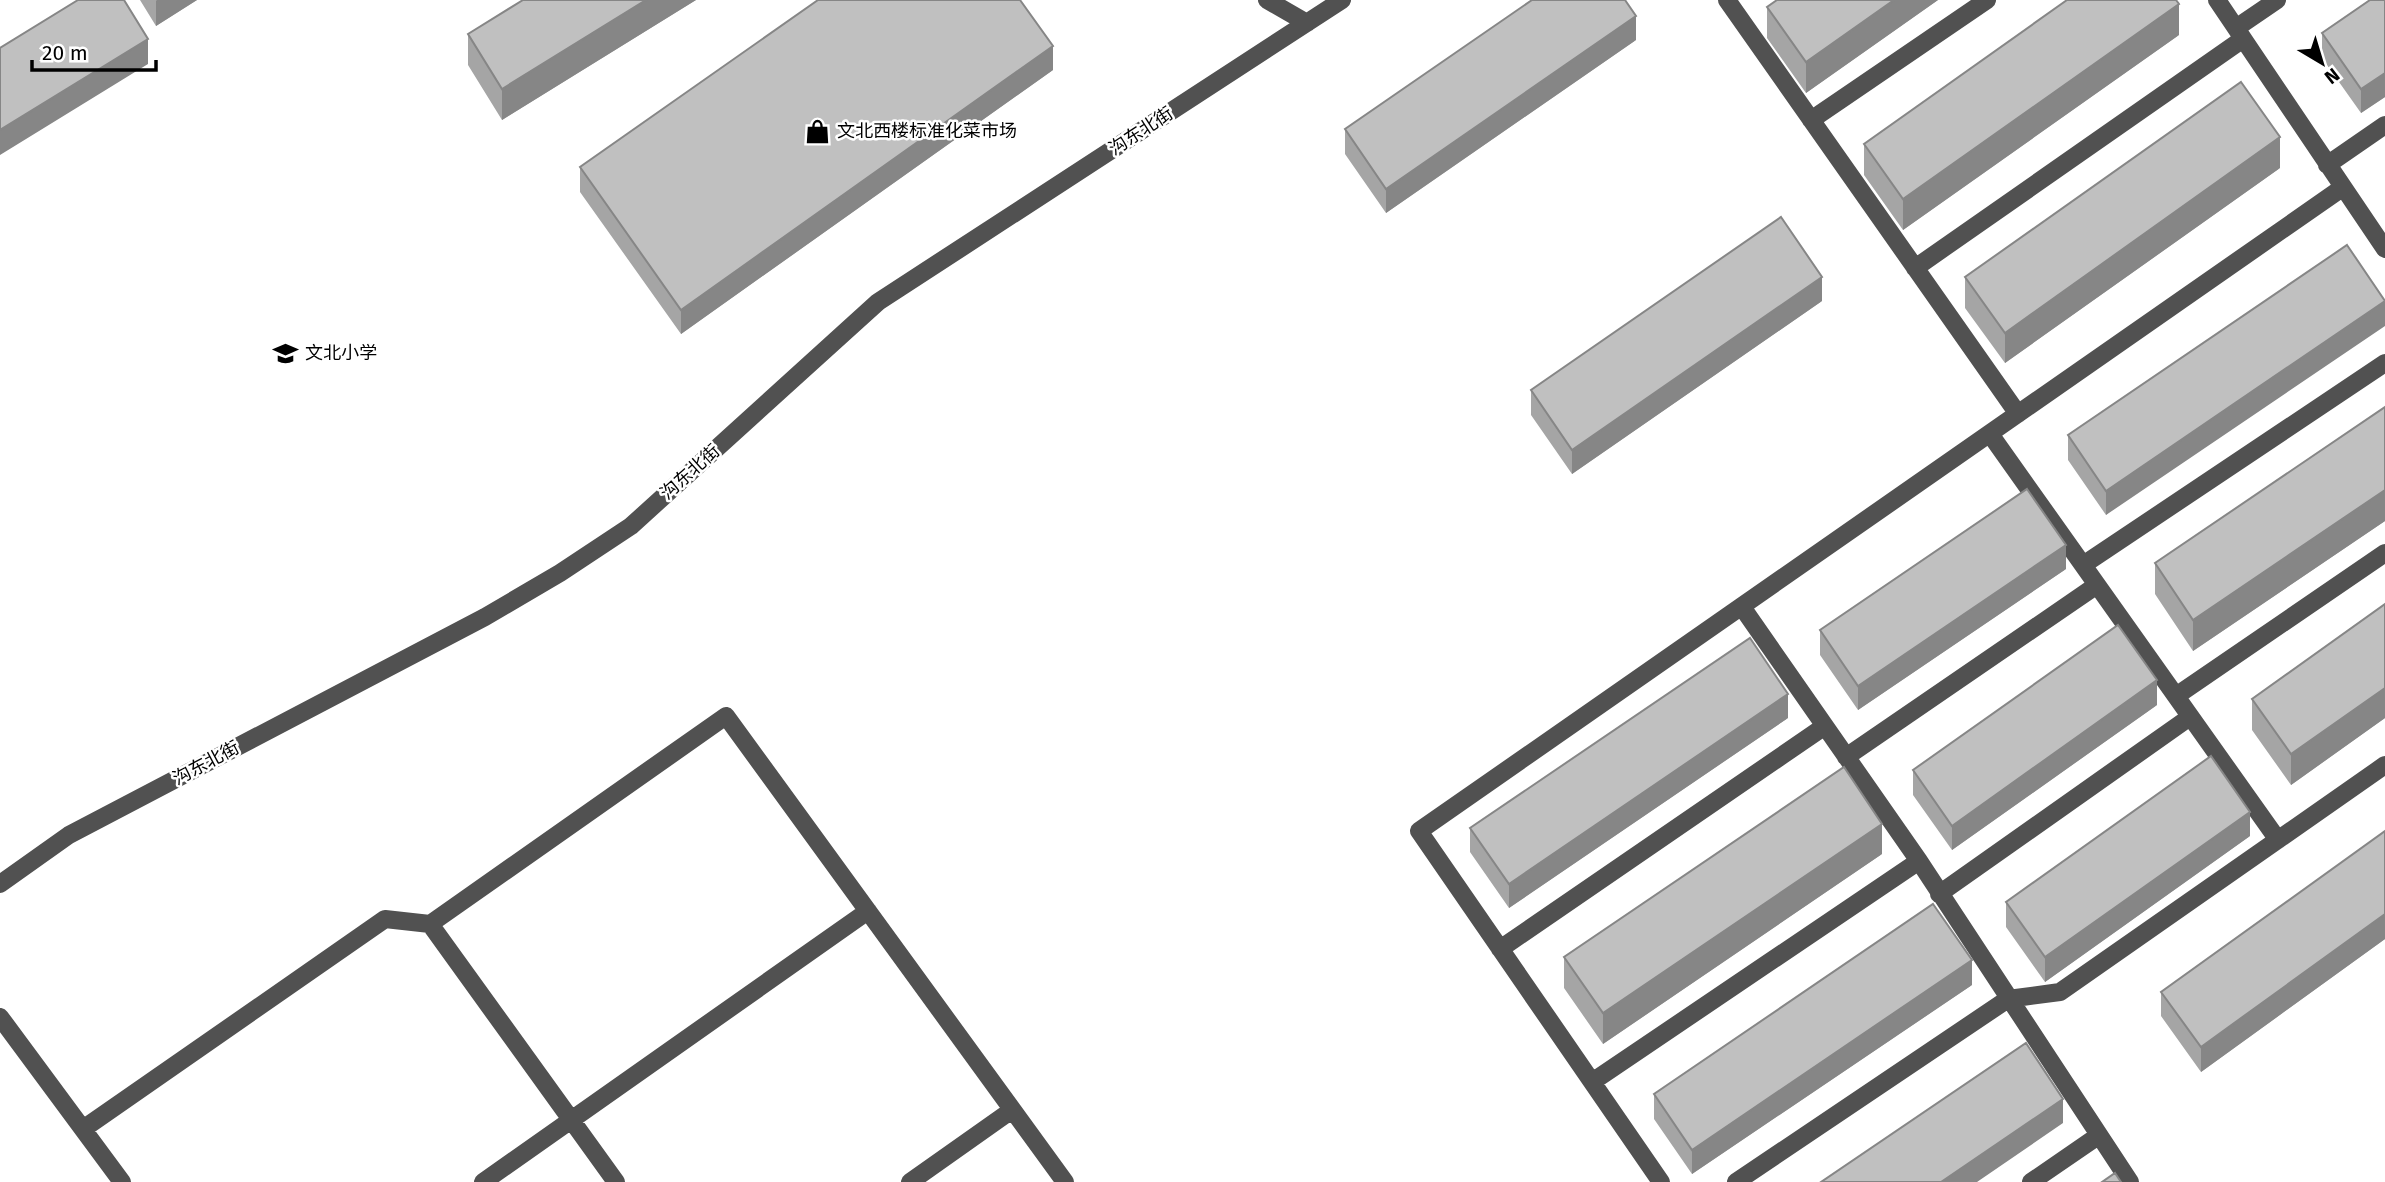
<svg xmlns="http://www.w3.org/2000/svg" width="2385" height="1182" viewBox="0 0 2385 1182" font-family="'Fira Sans','Noto Sans SC',sans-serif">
  <rect width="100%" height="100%" fill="#fff"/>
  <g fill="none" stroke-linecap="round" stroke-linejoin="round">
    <!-- minor -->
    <path stroke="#515151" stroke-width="18" d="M1267 0 1307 23
      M1727 0 2018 414
      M2217 0 2385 249
      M2236 28 2277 0
      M1811 120 1987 0
      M2327 165 2385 125
      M1915 268 2243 39
      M1990 434 2278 840
      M2083 565 2385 363
      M1742 607 1919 861 2130 1182
      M2176 696 2385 553
      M1846 757 2097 585
      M0 884 69 835 485 617 560 573 631 526 878 302 1342 0
      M1939 894 2190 717
      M430 924 616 1182
      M1500 949 1825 726
      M0 1017 122 1182
      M1592 1082 1919 861
      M83 1129 385 919 430 924 726 716 1065 1182
      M483 1182 868 911
      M910 1182 1012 1110
      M1661 1182 1419 831 2342 188
      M1736 1182 2008 999 2060 992 2385 765
      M2031 1182 2098 1136"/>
  </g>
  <!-- wall -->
  <path fill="#a5a5a5" d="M140 0H197L156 26Z
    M523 0H696L502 120 468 65V34Z
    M1938 0 1806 93 1767 38V7Z
    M2385 0V97L2361 113 2322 58V33Z
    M2179 35 1903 230 1864 175V144Z
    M1636 40 1386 213 1345 154V129Z
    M1053 70 681 334 580 192V167Z
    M2280 168 2005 363 1965 308V277Z
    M2347 245 2106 515 2068 460V435Z
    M1822 301 1572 474 1531 415V390Z
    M2385 407V521L2193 651 2155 594V563Z
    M2066 569 1858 710 1820 655V630Z
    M2385 604V718L2291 785 2252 730V699Z
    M2157 705 1952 850 1913 795V770Z
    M1788 718 1509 908 1470 852V828Z
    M2385 831V939L2201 1072 2161 1016V992Z
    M2250 836 2045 982 2006 927V902Z
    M1882 854 1603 1044 1564 988V957Z
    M1972 985 1692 1174 1654 1119V1094Z"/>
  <!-- shaded-wall -->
  <path fill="#868686" d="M157 0H197L156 26V1Z
    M646 0H696L502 120V89Z
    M1894 0H1938L1806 93V62Z
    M2179 4V35L1903 230V199Z
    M1636 16V40L1386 213V189Z
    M148 39V64L0 155V130Z
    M1053 46V70L681 334V310Z
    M2385 73V97L2361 113V89Z
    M2280 137V168L2005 363V333Z
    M1822 277V301L1572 474V450Z
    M2385 301V326L2106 515V491Z
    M2385 490V521L2193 651V620Z
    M2066 545V569L1858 710V686Z
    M2157 680V705L1952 850V826Z
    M2385 688V718L2291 785V754Z
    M1788 694V718L1509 908V884Z
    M2250 812V836L2045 982V957Z
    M1882 824V854L1603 1044V1013Z
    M2385 914V939L2201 1072V1047Z
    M1972 960V985L1692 1174V1150Z
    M2063 1099V1123L1977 1182H1941Z"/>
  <!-- building -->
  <path fill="#c0c0c0" stroke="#868686" stroke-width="2" d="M78 0H124L148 39 0 130V48Z
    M523 0H646L502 89 468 34Z
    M818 0H1020L1053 46 681 310 580 167Z
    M1532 0H1625L1636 16 1386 189 1345 129Z
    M1777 0H1894L1806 62 1767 7Z
    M2067 0H2176L2179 4 1903 199 1864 144Z
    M2370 0H2385V73L2361 89 2322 33Z
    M2241 82 2280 137 2005 333 1965 277Z
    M1781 217 1822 277 1572 450 1531 390Z
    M2347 245 2385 301 2106 491 2068 435Z
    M2385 407V490L2193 620 2155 563Z
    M2027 489 2066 545 1858 686 1820 630Z
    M2385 604V688L2291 754 2252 699Z
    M2118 625 2157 680 1952 826 1913 770Z
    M1750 638 1788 694 1509 884 1470 828Z
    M2211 756 2250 812 2045 957 2006 902Z
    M1844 767 1882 824 1603 1013 1564 957Z
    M2385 831V914L2201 1047 2161 992Z
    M1933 904 1972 960 1692 1150 1654 1094Z
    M2026 1043 2063 1099 1941 1182H1821Z
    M2115 1173 2121 1182H2102Z"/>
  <!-- icons -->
  <defs>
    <symbol id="shop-bare" viewBox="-9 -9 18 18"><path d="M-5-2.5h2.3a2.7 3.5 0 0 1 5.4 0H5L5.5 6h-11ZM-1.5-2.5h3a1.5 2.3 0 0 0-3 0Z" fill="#000" stroke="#fff" stroke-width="2.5" paint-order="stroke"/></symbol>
    <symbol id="school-bare" viewBox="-9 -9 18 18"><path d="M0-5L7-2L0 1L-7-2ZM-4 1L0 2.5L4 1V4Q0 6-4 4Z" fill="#000" stroke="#fff" stroke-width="2.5" paint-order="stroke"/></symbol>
  </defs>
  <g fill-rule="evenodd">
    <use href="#shop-bare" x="800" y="114" width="35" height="35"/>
    <use href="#school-bare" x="268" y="336" width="35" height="35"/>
  </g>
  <g text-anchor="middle" stroke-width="5" stroke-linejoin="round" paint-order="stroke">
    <!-- poi labels -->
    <g font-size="18" fill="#000" stroke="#fff" text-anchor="start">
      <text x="837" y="137">文北西楼标准化菜市场</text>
      <text x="305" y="359">文北小学</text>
    </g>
    <!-- street labels -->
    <g font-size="18" fill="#000" stroke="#fff">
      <text transform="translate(1141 131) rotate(-33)" y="6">沟东北街</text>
      <text transform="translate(690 472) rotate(-42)" y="6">沟东北街</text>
      <text transform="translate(206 763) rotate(-28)" y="6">沟东北街</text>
    </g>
  </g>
  <!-- north arrow -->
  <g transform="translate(2322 63) rotate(142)" stroke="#ffffff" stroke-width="5" paint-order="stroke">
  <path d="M0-5L12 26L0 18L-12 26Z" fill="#000000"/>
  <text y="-10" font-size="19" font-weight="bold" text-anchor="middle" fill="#000000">N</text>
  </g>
  <!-- scale -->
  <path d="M32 60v10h124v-10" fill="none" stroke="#000000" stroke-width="3.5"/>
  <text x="42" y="60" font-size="21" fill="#000000" stroke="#ffffff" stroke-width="5" paint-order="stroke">20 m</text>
</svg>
